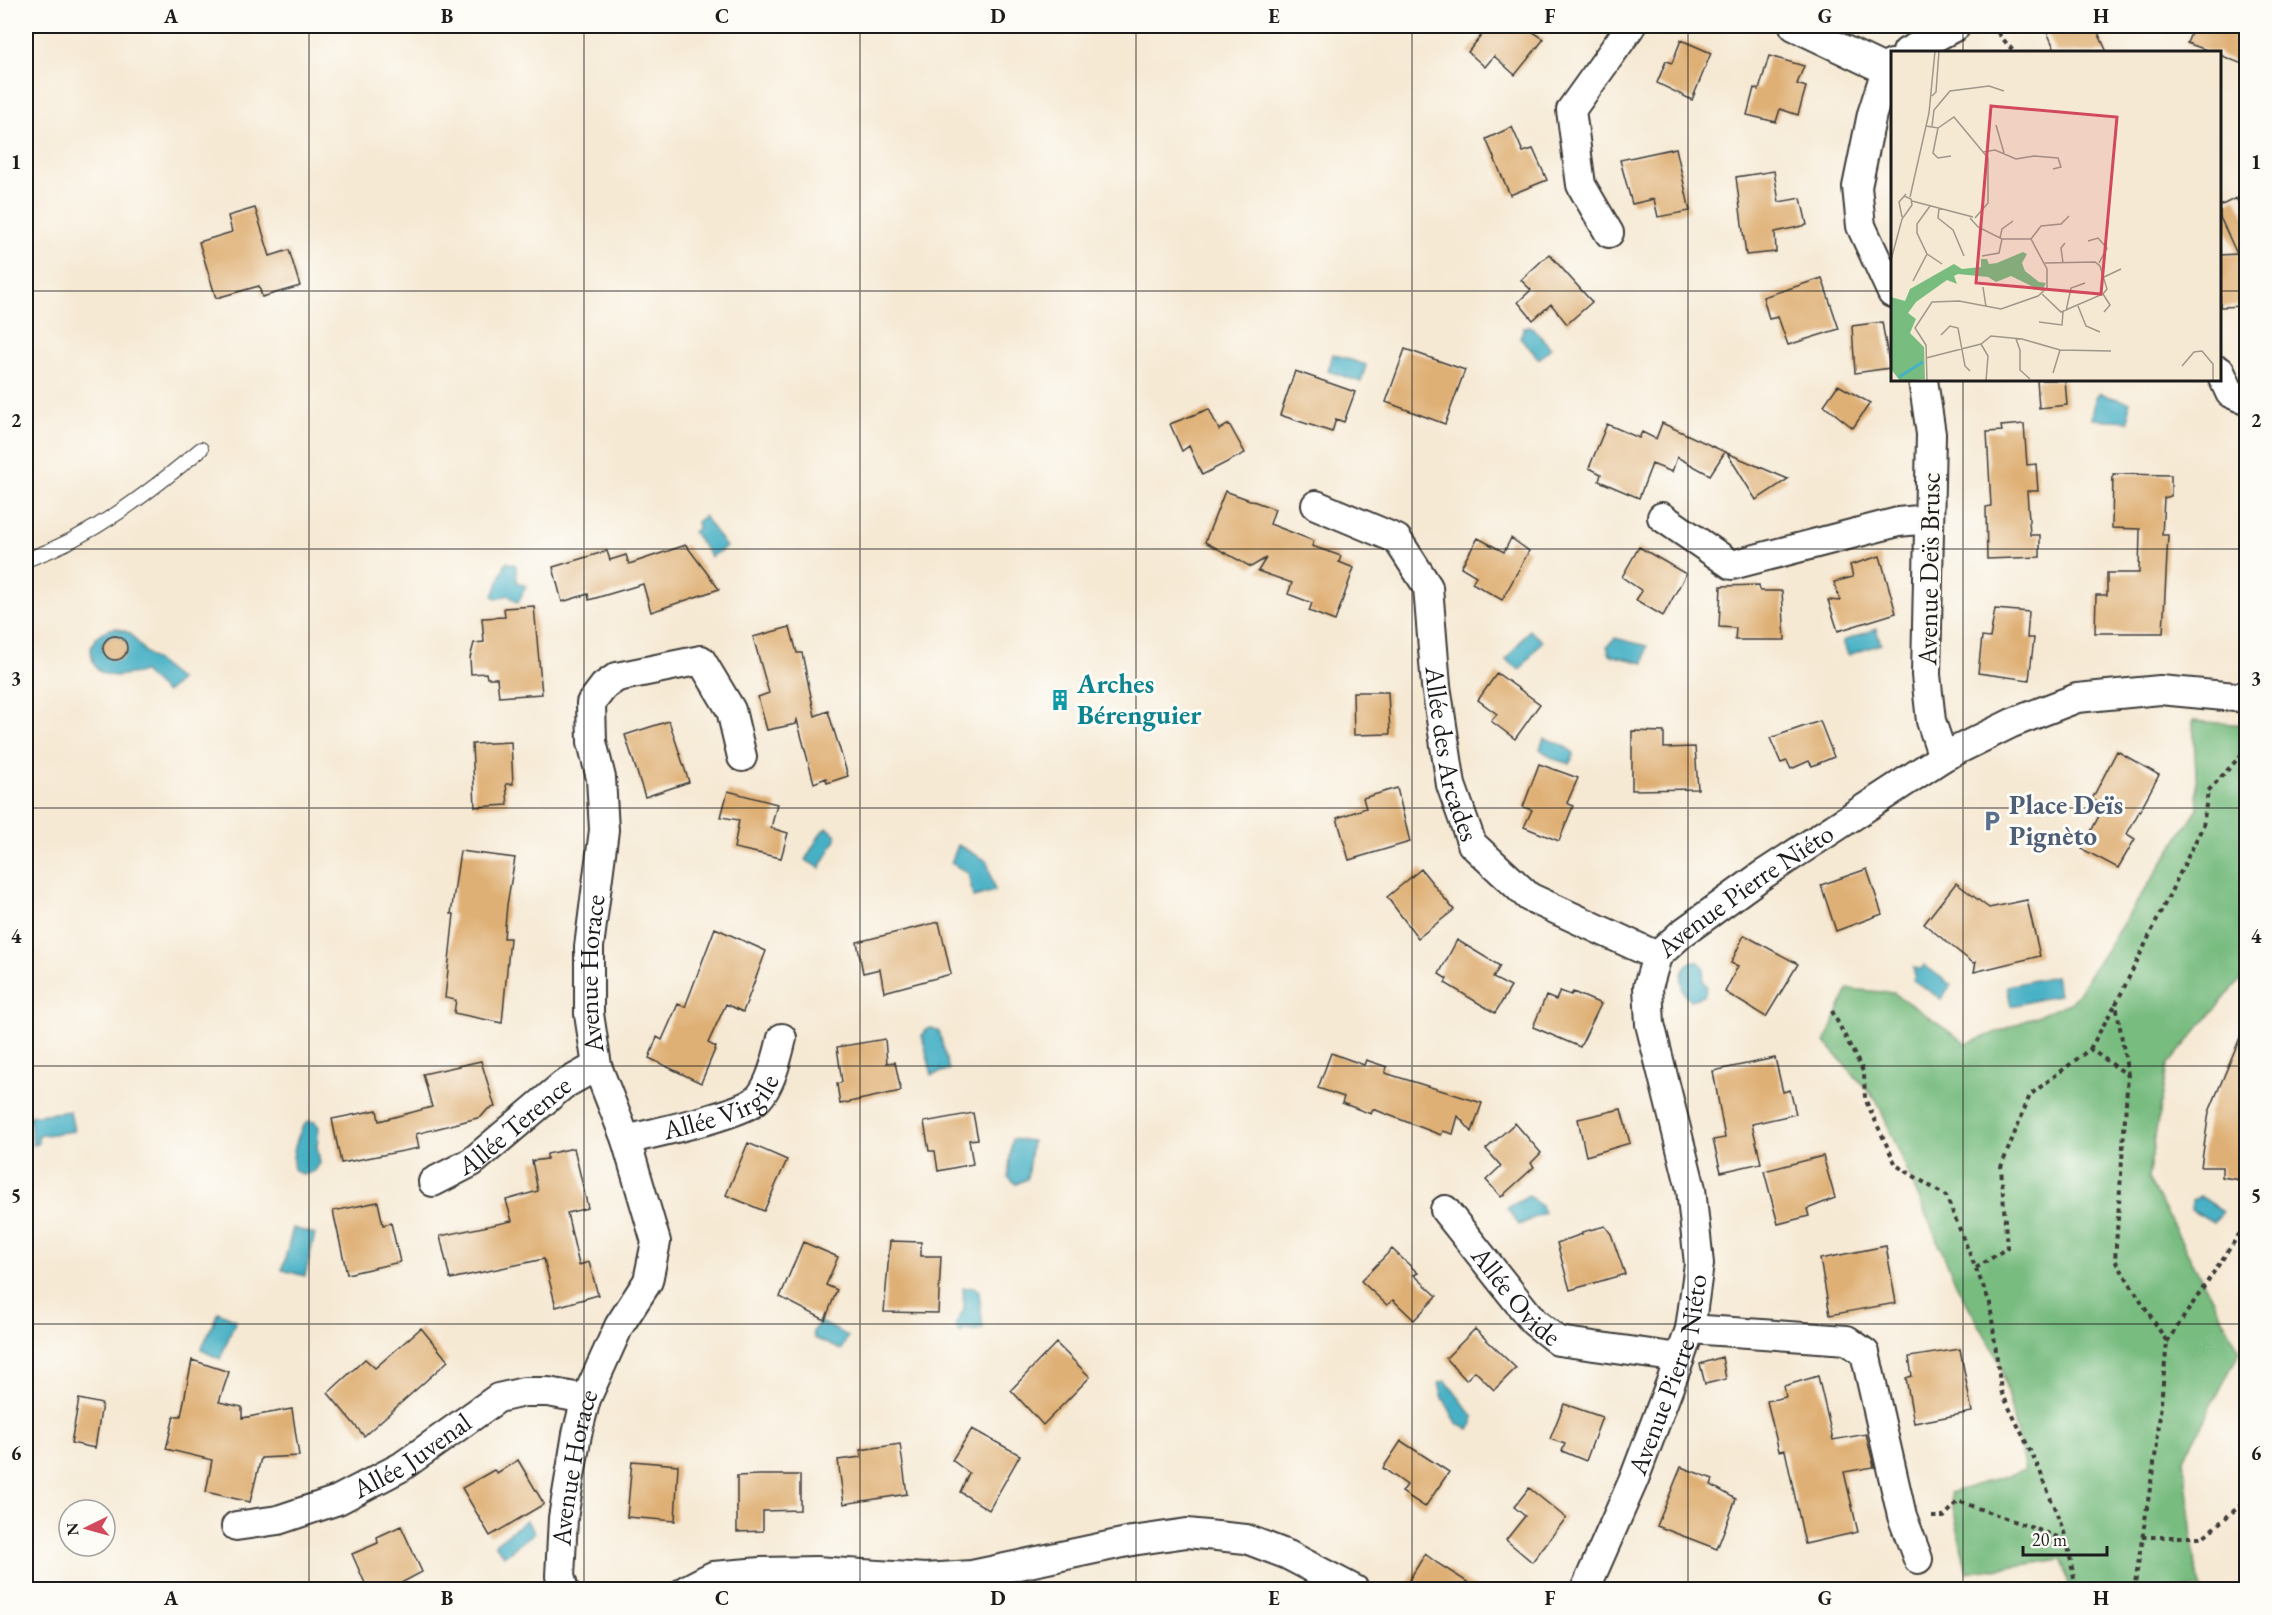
<svg xmlns="http://www.w3.org/2000/svg" width="2272" height="1615" viewBox="0 0 2272 1615" font-family="'EB Garamond',serif">
  <rect width="100%" height="100%" fill="#fdfcf7"/>
  <filter id="ink" filterUnits="userSpaceOnUse"><feTurbulence type="fractalNoise" baseFrequency=".0167" numOctaves="2"/><feDisplacementMap in="SourceGraphic" scale="12" xChannelSelector="R" yChannelSelector="G"/><feConvolveMatrix kernelMatrix="1 2 1 2 8 2 1 2 1" color-interpolation-filters="sRGB"/></filter>
  <filter id="wash" filterUnits="userSpaceOnUse"><feTurbulence type="fractalNoise" baseFrequency=".008" numOctaves="4" result="noise"/><feDisplacementMap in="SourceGraphic" scale="24" xChannelSelector="R" yChannelSelector="G"/><feGaussianBlur stdDeviation="1.35" result="paint"/><feColorMatrix in="noise" values="0 0 0 0 0 0 0 0 0 0 0 0 0 0 0 0 0 1.4 0 .05"/><feComposite in="paint" operator="in"/></filter>
  <g filter="url(#wash)">
    <rect width="100%" height="100%" fill="#f6e9d4"/>
    <!-- forest -->
    <path fill="#78bc80" stroke="#4a6c4e" stroke-width="1.5" d="M2193 721 2246 725V973L2167 1066 2148 1178 2240 1351 2184 1459 2195 1567 2202 1589H2069L2062 1559 1967 1573 1950 1493 2025 1470 2000 1362 1957 1286 1877 1101 1825 1042 1848 989 1894 993 1967 1044 2072 1002 2198 808Z"/>
    <!-- water -->
    <path fill="#46b0c5" stroke="#316670" stroke-width="1.5" fill-rule="evenodd" d="M1531 326 1551 348 1539 359 1520 337 1524 327Z
      M1333 354 1366 365 1361 382 1328 371Z
      M2100 392 2107 396 2129 402V421L2092 419 2095 398Z
      M704 516 726 547 711 557 693 532 698 528 697 522Z
      M506 562 516 565 517 582 526 586 518 603 508 595 497 599 493 596Z
      M116 628 130 633 145 652 180 680 166 693 143 672C118 676 92 684 91 648 96 635 102 630 116 628ZM115 635C125 638 127 643 126 653L117 660C107 658 104 655 103 644L107 638Z
      M1876 629 1881 644 1848 655 1843 641Z
      M1529 630 1542 641 1520 670 1506 660Z
      M1615 638 1647 646 1644 663 1610 655 1607 646Z
      M1544 738 1561 744 1574 753 1570 764 1554 759 1540 749Z
      M828 828 836 835V839L820 868 805 860 822 831Z
      M958 845 987 861 995 891 973 897 968 873 951 863Z
      M1691 962H1699L1704 968 1703 980 1707 987 1704 996 1690 1000C1679 992 1678 968 1691 962Z
      M1924 965 1951 985 1941 999 1913 980 1915 976 1913 968 1921 969Z
      M2055 976 2059 995 2011 1006 2007 986Z
      M932 1028 939 1031 949 1070 932 1075 922 1036 927 1029Z
      M70 1111 74 1131 38 1136V1144L33 1145 29 1116Z
      M308 1121 315 1122 319 1127 317 1147 320 1163 315 1171 304 1175 295 1171C289 1160 298 1129 308 1121Z
      M1012 1139 1032 1141 1027 1179 1016 1184 1008 1177Z
      M1529 1196 1541 1206 1544 1213 1519 1225 1507 1208Z
      M2200 1196 2223 1211 2213 1223 2191 1210 2192 1201Z
      M293 1228 315 1234 305 1276 282 1270Z
      M974 1287 979 1291 983 1328 974 1331 968 1329 959 1333 955 1325 964 1309 963 1288Z
      M218 1312 236 1320 220 1359 201 1350Z
      M819 1321 848 1336 841 1350 814 1338 813 1332Z
      M1446 1381 1473 1416V1424L1469 1429 1458 1425 1443 1398 1439 1383Z
      M526 1520 535 1532 504 1556 495 1544Z"/>
    <g id="blocks">
      <!-- building -->
      <path fill="#dfb076" d="M1489 26H1524L1544 39 1515 75 1494 56 1485 67 1468 52Z
        M2061 26H2095L2107 52H2056L2047 32Z
        M2194 26H2247V66L2220 55V52H2212L2187 43Z
        M1681 40 1711 53 1692 100 1657 83 1666 61 1672 63Z
        M1769 56 1804 66 1797 84 1806 87 1798 115 1780 109 1776 122 1747 115 1754 88 1759 90Z
        M1512 127 1523 152 1533 149 1547 180 1510 195 1486 139Z
        M1676 148 1690 211 1658 217 1654 199 1632 204 1620 160Z
        M1774 171 1779 202 1801 198 1807 225 1775 232 1776 252 1746 255 1736 177Z
        M2236 198 2247 219V306L2220 307V255L2237 254 2220 217V206Z
        M255 208 270 256 289 250 300 286 262 297 259 286 216 298 199 242 232 232 228 216Z
        M1549 254 1592 302 1567 324 1551 304 1533 320 1518 302 1531 290 1521 280Z
        M1822 278 1839 329 1788 345 1778 317 1769 319 1763 297Z
        M1882 322 1890 368 1855 373 1852 326Z
        M1405 349 1465 370 1445 424 1386 402Z
        M1295 371 1355 392 1344 422 1336 419 1332 432 1280 415Z
        M2037 380H2065L2067 405 2039 408Z
        M1838 385 1870 403 1853 428 1824 405Z
        M1209 409 1219 430 1229 424 1245 453 1202 475 1189 446 1182 451 1170 424Z
        M1662 423 1725 452 1710 475 1677 457 1672 472 1652 464 1639 498 1599 481 1601 474 1589 468 1607 424 1639 438 1642 432 1656 439Z
        M2024 424 2027 465 2036 464 2038 491H2027L2030 535H2040V557L1987 559 1986 507 1991 506 1987 432 2002 431 2001 426Z
        M1727 453 1788 479 1756 500Z
        M2113 474 2171 475V496L2164 498 2162 535H2168L2163 633H2095L2096 595H2107V573H2139L2140 529 2112 528Z
        M1225 491 1275 509 1270 524 1314 541 1312 546 1341 556 1339 562 1354 568 1335 621 1309 611 1312 603 1288 594 1292 583 1258 571 1266 558 1251 567 1205 542Z
        M1478 538 1504 552 1511 538 1529 551 1502 600 1472 583 1476 576 1461 567Z
        M686 545 719 589 651 612 643 584 589 600 588 594 562 602 553 567 607 551 610 560 626 555 629 564Z
        M1639 547 1686 574 1663 616 1636 600 1642 591 1622 577Z
        M1880 556 1896 613 1838 631 1828 600 1840 601 1834 582 1853 577 1850 565Z
        M1759 585 1760 591H1782L1785 640H1735L1736 628 1719 627 1721 586Z
        M534 606 542 694 499 697 497 678H487L486 673 471 674 470 658 474 643 484 642 482 618 505 617 504 608Z
        M1995 609 2029 612 2027 638H2034L2029 680 1978 673 1982 637 1990 638Z
        M790 627 797 653H802L815 716 828 711 848 776 827 783 826 778 814 783 797 720 796 724 767 730 758 697 769 693 753 637Z
        M103 648a12 12 0 1 1 24 0a12 12 0 1 1-24 0Z
        M1497 673 1540 704 1515 739 1491 721 1497 714 1478 700Z
        M1353 692H1388L1390 734 1354 735Z
        M669 721 689 782 645 797 625 735Z
        M1820 721 1834 757 1812 766 1809 761 1791 769 1787 761 1781 763 1770 738Z
        M1632 731 1664 732V748L1695 747 1698 789 1632 790Z
        M511 742 513 784H506L508 805 475 807 472 744Z
        M2117 751 2159 775 2127 834 2135 839 2118 868 2082 849 2104 806 2092 799Z
        M1539 764 1578 778 1567 803 1573 806 1559 841 1524 827 1532 810 1523 807Z
        M1397 788 1410 842 1349 860 1337 818 1366 808 1363 798Z
        M728 791 777 804 771 828 788 833 781 858 734 848 739 820 721 817Z
        M460 851 515 858 507 905 504 938H510L502 1023 454 1013 456 1000 445 998 454 914H451Z
        M1421 869 1454 910 1418 938 1387 897Z
        M1867 869 1882 914 1836 931 1821 885Z
        M1956 883 1989 908 2027 900 2040 956 1974 972 1976 962 1973 963 1924 924Z
        M939 922 951 974 884 992 880 969 863 973 857 942Z
        M715 928 766 951 743 1012 726 1004 708 1043 716 1047 701 1083 649 1058 657 1037 662 1040 678 1004 685 1007Z
        M1744 935 1798 964 1766 1017 1725 992 1738 966 1731 963Z
        M1457 940 1500 966 1493 978 1511 987 1495 1013 1445 983 1447 979 1439 974Z
        M1560 991 1571 995 1573 992 1601 1004 1580 1047 1533 1027 1546 996 1556 1000Z
        M2247 1021V1181L2222 1177V1167H2201L2209 1112Z
        M885 1039 887 1063 895 1062 901 1091 840 1104 837 1084 842 1082 837 1047Z
        M1331 1053 1364 1065 1366 1060 1387 1067 1385 1073 1482 1103 1472 1132 1458 1116 1453 1134 1443 1131 1441 1135 1373 1109 1371 1114 1342 1103 1344 1097 1318 1088Z
        M1775 1058 1783 1092 1790 1090 1796 1114 1752 1124 1761 1163 1721 1172 1713 1140 1725 1138 1713 1071Z
        M481 1061 495 1107 488 1109 481 1117 416 1134 419 1148 341 1163 332 1119 377 1110 379 1121 432 1107 423 1074Z
        M1621 1109 1630 1143 1586 1156 1578 1119Z
        M973 1113 978 1139 969 1140 973 1164 938 1171 935 1151H929L924 1122Z
        M1515 1123 1541 1153 1531 1163 1534 1167 1501 1197 1486 1180 1501 1166 1486 1149Z
        M748 1143 787 1160 764 1211 726 1195Z
        M574 1148 588 1208 567 1213 579 1265 589 1262 598 1295 556 1307 544 1259 450 1279 440 1236 512 1221 506 1200 538 1191 532 1161 547 1159V1154Z
        M1823 1156 1835 1198 1807 1209 1809 1216 1778 1224 1764 1171Z
        M378 1202 383 1225 391 1223 400 1262 347 1274 333 1211Z
        M1605 1226 1611 1234 1625 1274 1570 1290 1557 1243 1582 1234V1232Z
        M890 1241 921 1242V1256H941L938 1313 884 1312Z
        M803 1242 838 1257 826 1285 837 1290 825 1320 780 1297Z
        M1886 1246 1896 1303 1830 1315 1820 1259Z
        M1392 1249 1418 1273 1414 1275 1437 1296 1414 1320 1393 1300 1387 1305 1361 1281Z
        M421 1328 448 1361 364 1436 328 1393 365 1359 375 1368Z
        M1475 1329 1516 1368 1494 1390 1475 1371 1466 1380 1446 1358Z
        M1056 1343 1090 1377 1043 1425 1011 1390Z
        M1960 1349 1972 1412 1914 1423 1906 1378 1912 1376 1909 1357Z
        M1722 1357 1726 1379 1705 1384 1700 1364Z
        M192 1360 229 1372 219 1402 242 1407V1418L292 1409 299 1456 261 1458 250 1502 206 1492 212 1460 166 1449 174 1416H181Z
        M1818 1376 1833 1440 1866 1434 1874 1467 1844 1472 1858 1532 1805 1544 1785 1450 1779 1451 1767 1401 1786 1397 1784 1386Z
        M79 1399 102 1404 95 1448 71 1443Z
        M1564 1404 1602 1417 1586 1461 1562 1451 1565 1444 1550 1439Z
        M972 1429 1020 1455 989 1510 960 1492 969 1473 952 1460Z
        M1401 1441 1449 1472 1425 1507 1402 1492 1407 1485 1383 1468Z
        M900 1444 907 1494 844 1504 838 1460 861 1457 860 1450Z
        M518 1460 544 1504 490 1536 462 1488 494 1470 497 1473Z
        M632 1461 678 1465 675 1521 627 1517Z
        M1681 1467 1713 1479 1711 1485 1736 1499 1717 1549 1657 1526Z
        M759 1475H800V1510L763 1511V1531L737 1532V1476Z
        M1529 1488 1566 1518 1532 1562 1506 1540 1525 1516 1514 1507Z
        M401 1526 422 1572 401 1583 404 1590H368L352 1554 378 1543 377 1537Z
        M1425 1554 1437 1563 1480 1590H1403Z"/>
    </g>
  </g>
  <g filter="url(#ink)">
    <use href="#blocks" fill-opacity="0" stroke="#3d3b38" stroke-width="1.5"/>
    <g fill="none" stroke-linecap="round" stroke-linejoin="round">
      <defs>
        <path id="service" d="M26 560C93 536 146 495 201 449"/>
        <g id="minor">
          <path d="M1794 26 1886 70"/>
          <path d="M1907 52 1956 26"/>
          <path d="M1892 64 1886 70 1872 114 1857 187 1861 226 1892 293"/>
          <path d="M1609 233 1581 185 1571 110 1631 26"/>
          <path d="M2220 371 2230 393 2246 400"/>
          <path d="M1923 380 1931 434 1926 675 1931 721 1943 757"/>
          <path id="s1" d="M1316 505 1397 539 1428 587 1436 686 1451 785 1472 844 1529 897 1657 956"/>
          <path d="M1662 517 1732 565 1898 522 1929 519"/>
          <path id="s2" d="M626 1140C656 1132 733 1117 755 1101 770 1090 778 1055 782 1038"/>
          <path id="s3" d="M433 1182 472 1162 563 1085 597 1066"/>
          <path id="s4" d="M1445 1210 1534 1322 1558 1341 1680 1358"/>
          <path d="M1690 1329 1847 1340 1865 1353 1902 1516 1918 1559"/>
          <path id="s5" d="M236 1526 278 1520 338 1500 401 1467 498 1398 524 1392H548L586 1399"/>
          <path id="s6" d="M564 1590 560 1576 563 1518 577 1434 586 1399 619 1326 648 1281 656 1242 626 1140 597 1066 589 1014V947L604 830 601 778 592 742 591 703 604 686 617 677 701 660 731 710 742 757"/>
          <path d="M686 1590 713 1576 761 1572 816 1571 925 1578 972 1575 1132 1541 1187 1533 1246 1539 1288 1555 1355 1590"/>
          <path id="s7" d="M1585 1590 1634 1479 1680 1358 1690 1329 1699 1264 1691 1189 1650 1024 1648 987 1657 956 1681 934 1761 876 1943 757 2012 723 2077 698 2160 690 2246 698"/>
        </g>
      </defs>
      <!-- service casing -->
      <use href="#service" stroke="#3d3b38" stroke-width="16"/>
      <!-- minor casing -->
      <use href="#minor" stroke="#3d3b38" stroke-width="32"/>
      <!-- path -->
      <path stroke="#3d3b38" stroke-width="4" stroke-dasharray="4.5 4.5" stroke-linecap="butt" d="M1992 26 2014 52
        M1832 1011 1864 1073 1865 1099 1896 1165 1946 1196 1990 1303 2001 1391 2040 1471 2067 1540 2076 1590
        M2090 1049 2115 1005
        M2128 1075 2116 1004 2203 826 2208 791 2246 750
        M1976 1268 2007 1248 2001 1167 2030 1095 2090 1049 2128 1075 2115 1260 2167 1342 2157 1444 2134 1590
        M2167 1342 2246 1224
        M1932 1517H1944L1958 1501 2066 1540
        M2142 1537H2203L2242 1504 2246 1503"/>
      <!-- service -->
      <use href="#service" stroke="#fff" stroke-width="14"/>
      <!-- minor -->
      <use href="#minor" stroke="#fff" stroke-width="28"/>
    </g>
  </g>
  <!-- grid -->
  <path fill="none" stroke="#1c1c1c" stroke-width="1.5" stroke-opacity="0.55" d="M309 26V1590M584 26V1590M860 26V1590M1136 26V1590M1412 26V1590M1688 26V1590M1963 26V52M26 291H1892M2220 291H2246M1963 380V1590M26 549H2246M26 808H2246M26 1066H2246M26 1324H2246"/>
  <!-- icons -->
  <defs>
    <symbol id="building-bare" viewBox="-9 -9 18 18"><path d="M-4-6H4V6H1V3H-1V6H-4ZM-2.5-4.3h1.7v1.8h-1.7ZM.8-4.3h1.7v1.8H.8ZM-2.5-1h1.7V.8h-1.7ZM.8-1h1.7V.8H.8Z" fill="#0f9aa8" stroke="#fdfcf7" stroke-width="2.5" paint-order="stroke"/></symbol>
    <symbol id="parking-bare" viewBox="-9 -9 18 18"><path d="M-3.5-5.5H1a3.5 3.5 0 0 1 0 7H-1V5.5H-3.5ZM-1-3.4V-.6H.8a1.4 1.4 0 0 0 0-2.8Z" fill="#5c6f8a" stroke="#fdfcf7" stroke-width="2.5" paint-order="stroke"/></symbol>
  </defs>
  <g fill-rule="evenodd">
    <use href="#building-bare" x="1045" y="685" width="30" height="30"/>
    <use href="#parking-bare" x="1977" y="806" width="30" height="30"/>
  </g>
  <g text-anchor="middle" stroke-width="6" stroke-linejoin="round" paint-order="stroke">
    <!-- street labels -->
    <g font-size="27" fill="#1c1c1c" stroke="#fdfcf7">
      <text transform="translate(1929 569) rotate(-89)" y="9">Avenue Deïs Brusc</text>
      <text dy="9" stroke="none"><textPath href="#s1" startOffset="314">Allée des Arcades</textPath></text>
      <text dy="9" stroke="none"><textPath href="#s7" startOffset="772">Avenue Pierre Niéto</textPath></text>
      <text dy="9" stroke="none"><textPath href="#s6" startOffset="646">Avenue Horace</textPath></text>
      <text dy="9" stroke="none"><textPath href="#s2" startOffset="102">Allée Virgile</textPath></text>
      <text dy="9" stroke="none"><textPath href="#s3" startOffset="100">Allée Terence</textPath></text>
      <text dy="9" stroke="none"><textPath href="#s4" startOffset="112">Allée Ovide</textPath></text>
      <text dy="9" stroke="none"><textPath href="#s7" startOffset="232">Avenue Pierre Niéto</textPath></text>
      <text dy="9" stroke="none"><textPath href="#s5" startOffset="192">Allée Juvenal</textPath></text>
      <text dy="9" stroke="none"><textPath href="#s6" startOffset="124">Avenue Horace</textPath></text>
    </g>
    <!-- culture labels -->
    <g font-size="27" font-weight="bold" fill="#0d838f" stroke="#fdfcf7" text-anchor="start">
      <text x="1077" y="693">Arches<tspan x="1077" dy="31">Bérenguier</tspan></text>
    </g>
    <!-- service labels -->
    <g font-size="27" font-weight="bold" fill="#4e5e75" stroke="#fdfcf7" text-anchor="start">
      <text x="2009" y="814">Place Deïs<tspan x="2009" dy="31">Pignèto</tspan></text>
    </g>
  </g>
  <!-- overview -->
  <g transform="translate(1891 51)">
    <rect width="330" height="330" fill="#f6e9d4"/>
    <path d="M132 201 136 203 131 212 134 220 148 231 155 232 151 240 120 225 105 231 97 226 67 223 63 225 66 233 56 229 25 251 17 262 25 268 19 282 33 296 34 328 9 330 0 318V246L14 250 19 238 63 213 71 218 90 216V208H96L98 213 106 212Z" fill="#78bc80"/>
    <path fill="none" stroke="#46b0c5" stroke-width="3" d="M8 326 32 311"/>
    <path fill="none" stroke="#9f978a" stroke-width="1.5" d="M41 45 45 41 48 0M105 74 113 102M35 75 47 77 63 66 97 107V152L84 167M41 75 43 59 59 40 98 35 113 40M47 77 42 102 47 107 60 105M92 101 104 99 125 108 143 105 167 107 170 116 162 118M19 146 38 62 44 0M21 150 82 166M48 157 47 167 62 179 73 205M11 166 8 151 15 143M109 187 111 178 122 170M140 188 150 175 170 173 178 165M197 190 207 187 216 197 208 212M36 203 51 213M91 205 108 202 111 188M0 209 11 168 21 154 20 148 13 145M172 212 170 197 174 192M213 226 230 218M22 230 36 203 26 182V173L39 155M92 236 95 256M151 243 170 261 212 243 216 238 209 215 204 211 154 212M212 243 219 254 213 261M187 255 195 275 209 281M175 260 180 237 194 232M148 271 171 274 172 261M50 284 59 275 67 277 74 315 79 320M125 288 129 299V319L139 328M90 293 97 305 95 330M35 307 90 293 100 285 131 288 169 299 220 300M291 315 303 301 311 300 322 313V330M162 322 169 299M36 330 35 294 24 277 41 251 68 250 110 258 147 245 156 237V218L140 188H111L87 176 79 167"/>
    <path fill="#d1495b" fill-opacity="0.15" stroke="#d1495b" stroke-width="3" d="M100 55 226 66 210 243 85 232Z"/>
    <rect width="330" height="330" fill="none" stroke="#1c1c1c" stroke-width="3"/>
  </g>
  <!-- margin -->
  <rect width="2272" height="1615" fill="none" stroke="#fdfcf7" stroke-width="66"/>
  <!-- north arrow -->
  <g transform="translate(87 1528) rotate(265)"><circle r="28" fill="#fdfcf7" stroke="#a3a29f" stroke-width="1.5"/>
  <path d="M0-4.5L10 22L0 15L-10 22Z" fill="#d1495b"/>
  <text y="-9" font-size="16" font-weight="bold" text-anchor="middle" fill="#1c1c1c">N</text>
  </g>
  <!-- scale -->
  <path d="M2023 1546v9h84v-9" fill="none" stroke="#1c1c1c" stroke-width="3"/>
  <text x="2032" y="1546" font-size="18" fill="#1c1c1c" stroke="#fdfcf7" stroke-width="4.5" paint-order="stroke">20 m</text>
  <rect x="33" y="33" width="2206" height="1549" fill="none" stroke="#1c1c1c" stroke-width="2"/>
  <g font-size="20" text-anchor="middle" font-weight="bold" fill="#1c1c1c">
    <text x="171" y="23">A</text>
    <text x="447" y="23">B</text>
    <text x="722" y="23">C</text>
    <text x="998" y="23">D</text>
    <text x="1274" y="23">E</text>
    <text x="1550" y="23">F</text>
    <text x="1825" y="23">G</text>
    <text x="2101" y="23">H</text>
    <text x="16" y="169">1</text>
    <text x="2256" y="169">1</text>
    <text x="16" y="427">2</text>
    <text x="2256" y="427">2</text>
    <text x="16" y="685">3</text>
    <text x="2256" y="685">3</text>
    <text x="16" y="943">4</text>
    <text x="2256" y="943">4</text>
    <text x="16" y="1202">5</text>
    <text x="2256" y="1202">5</text>
    <text x="16" y="1460">6</text>
    <text x="2256" y="1460">6</text>
    <text x="171" y="1605">A</text>
    <text x="447" y="1605">B</text>
    <text x="722" y="1605">C</text>
    <text x="998" y="1605">D</text>
    <text x="1274" y="1605">E</text>
    <text x="1550" y="1605">F</text>
    <text x="1825" y="1605">G</text>
    <text x="2101" y="1605">H</text>
  </g>
</svg>
